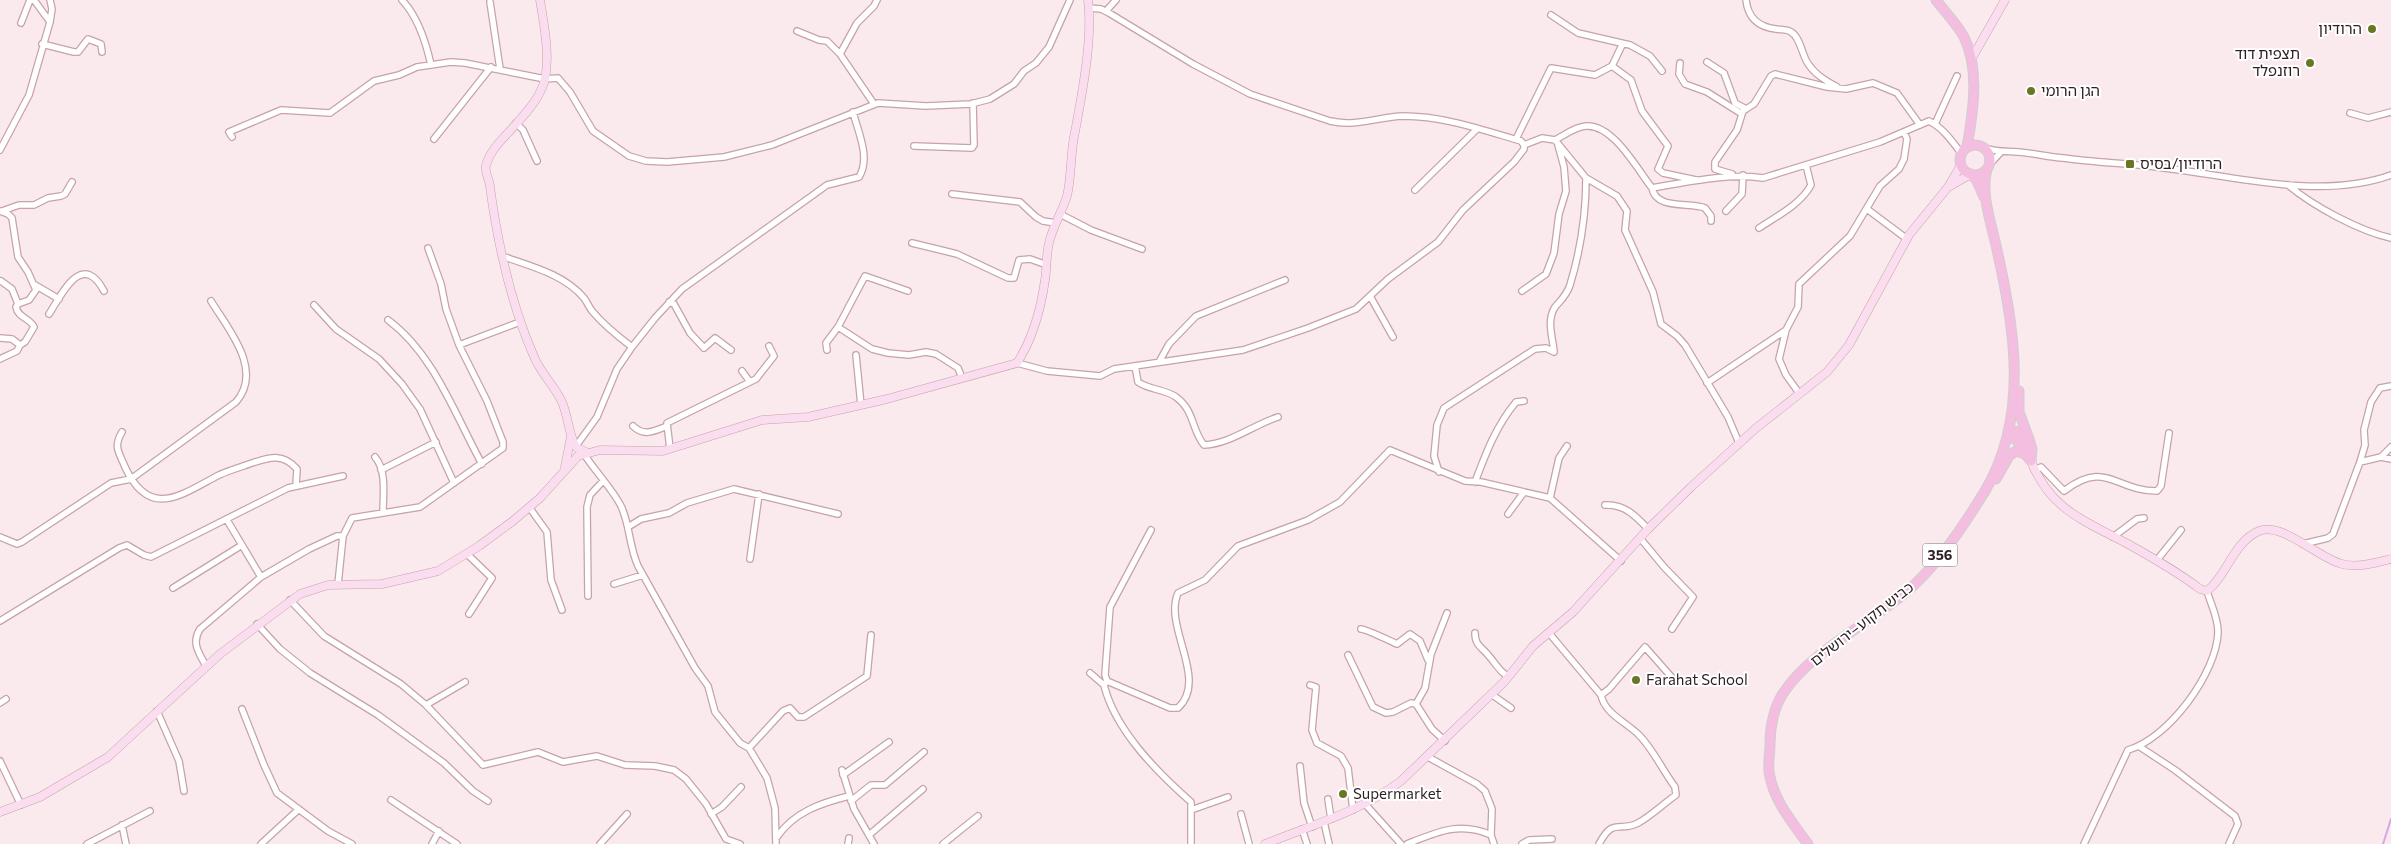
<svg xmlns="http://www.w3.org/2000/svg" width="2391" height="844" viewBox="0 0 2391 844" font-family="Commissioner,'Noto Sans Hebrew',sans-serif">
  <rect width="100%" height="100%" fill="#faeaed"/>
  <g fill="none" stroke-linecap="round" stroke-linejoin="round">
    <!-- stream -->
    <path stroke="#d6a7e4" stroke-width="2" d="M2383 844 2391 819"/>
    <defs>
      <path id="street" d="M34 0 50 22
        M402 0C418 17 426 42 431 65
        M1746 0C1748 18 1758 27 1776 29 1780 30 1787 29 1791 32 1800 37 1802 54 1807 62 1814 74 1825 80 1837 87
        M490 2 500 69
        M1089 8 1101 9 1109 13 1193 64 1250 94 1330 121C1355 127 1379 117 1403 116 1443 116 1483 130 1521 141L1524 145
        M1106 11 1116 0
        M1551 15 1578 33 1630 45 1650 56 1662 71
        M21 23 30 0
        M797 31 819 40 827 41 840 54
        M42 44 74 52H78L88 39 101 44 102 52
        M1707 62 1724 73 1735 103 1746 109
        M1680 63 1679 74 1685 84 1707 92 1742 114
        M1612 66 1631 80 1642 111 1668 146 1658 169 1663 173 1696 180
        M874 104 840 54 857 23 874 6 877 0
        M2350 113 2368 118 2391 112
        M516 123 523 130 537 161
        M1935 124 1957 76
        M232 137 229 132 281 110 330 113 374 81 399 75 417 67 451 62 465 63 545 79 558 78 570 92 593 131 629 156 646 161 667 162 724 157 772 145 878 103 926 106 971 104 990 99 1014 84 1024 71 1036 63 1049 47 1070 0
        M434 139 491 67
        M1516 139 1551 68 1595 75 1612 66 1622 45
        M1555 140 1586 178 1617 196 1627 211 1625 230 1653 292 1661 324 1677 336 1685 345 1728 417 1739 443
        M1524 145 1542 138 1555 140C1565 135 1574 127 1586 126 1613 124 1637 169 1652 188 1689 182 1725 173 1763 178L1880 142 1929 121C1943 128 1952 141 1961 153
        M914 146 972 148 974 145 973 103
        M1985 148C1997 152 2006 151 2018 152 2033 153 2048 157 2063 158 2091 162 2119 163 2147 166 2224 173 2316 202 2391 175
        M0 150 29 95 50 22 52 9 50 0
        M1989 165 2001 152
        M1732 174 1715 169V162L1737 130 1743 111 1754 104 1771 76 1775 74 1827 87 1846 89 1873 83 1897 93 1920 125
        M2288 185C2313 206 2359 231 2391 238
        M1652 188C1656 210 1689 202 1705 208L1711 216V221
        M1415 190 1477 129
        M952 194 1020 202 1036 217 1043 221 1056 223
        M1867 209 1907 239
        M0 211 8 214 12 218 18 257 28 272 36 290 29 300 18 304 16 307C18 318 30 318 34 327L25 342 20 345
        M2 211 19 205H34L48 198 61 196 65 194 72 182
        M1726 211 1742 194 1743 175
        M1060 214 1091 230 1142 249
        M1759 228C1777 216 1801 204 1811 185L1806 165
        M912 243 957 254 1008 278H1014L1019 260 1030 259 1047 265
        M502 256C530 266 564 274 584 298 587 302 589 307 592 311 602 323 620 338 632 347
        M1 281 12 289 18 304
        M35 285 59 299
        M1522 291 1546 274 1554 253 1559 214 1566 191 1564 167 1558 145
        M1370 296 1393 337
        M669 302 674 304 690 333 704 348 715 338 731 350
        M314 305 336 329 379 359 402 384 420 409 454 483
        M49 314C62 294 82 250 104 291
        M388 320C434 354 455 415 482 464
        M838 327 872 349 888 353 909 355 926 352 936 354 958 368 962 378
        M0 338 12 339 20 345 17 351 0 359
        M459 345 520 322
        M827 350 826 343 838 327 865 276 908 291
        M856 355 861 405
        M1159 362 1169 344 1196 316 1285 280
        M1017 363 1047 371 1100 376 1114 369 1243 350 1308 328 1356 309 1388 279 1438 242 1463 210 1514 162 1524 149V145
        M1135 366 1138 382C1149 390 1165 389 1176 397 1195 411 1191 429 1204 445 1230 444 1253 425 1278 417
        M742 371 750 382
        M1707 383 1786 330
        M1799 393 1786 375 1779 359 1786 330 1798 307 1799 284 1850 236 1880 186 1899 169 1904 159 1907 139 1904 132
        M633 426C644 437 654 431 667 426
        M122 432C113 447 119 452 125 467 150 521 182 494 219 475 230 470 241 467 252 463 270 457 283 453 297 469L296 486
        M576 446 597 417 617 369 632 347 655 318 682 289 827 185 859 177C871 158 858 132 853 112
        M670 449 667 423 756 379 774 356 769 346
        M586 452V457C596 472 613 490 621 506 630 525 629 546 638 566L695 668 708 686 715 712 740 743 749 748 767 778 775 808 776 844
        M375 457C387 471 383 495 383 512
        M2381 457 2391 459
        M2360 462 2381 457 2391 447
        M381 470 436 442
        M2035 470 2041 467 2064 491C2106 459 2115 491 2157 491L2161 486 2169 433
        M1439 472 1434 456 1437 425 1444 408 1535 349 1546 348 1554 352C1553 338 1546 321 1555 307 1561 300 1567 295 1570 285 1580 252 1586 213 1586 178
        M1475 482C1486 453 1496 426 1516 402L1524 401
        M1550 498 1559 458 1567 446
        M1605 505C1624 504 1635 515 1648 529
        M529 507 547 532 551 580 562 610
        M1508 514 1524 492
        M227 520 261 577
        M628 527 641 519 669 513 687 503 734 489 838 514
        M1151 530 1110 607 1105 675 1107 681 1104 685C1115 730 1157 772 1191 802V844
        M0 537 17 544 22 542 111 483 131 479 236 402C264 370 228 329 211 301
        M2113 537 2137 519 2144 518
        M1640 538 1664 567 1693 597 1672 629
        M2303 544 2328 538 2333 534 2360 462 2365 445 2364 430 2371 402 2380 388 2391 386
        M467 554 492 578 469 614
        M750 559 759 494
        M2157 560 2181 530
        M338 584 343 536 352 518 420 507 503 448V442L487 401 459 345 446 309 441 284 428 248
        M614 584 643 575
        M173 588 242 545
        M588 596 587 507 590 495 603 481
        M290 600 324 636 401 684 426 705 483 765 538 752 563 762 597 756 625 765 655 766 674 770 686 779 706 804 726 839 740 844
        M0 621 119 548 127 545 144 555 151 557 288 488 343 476
        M257 624 280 649 310 673 378 715 444 763 473 791 488 801
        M1361 629C1366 629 1390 641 1397 644L1410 634 1420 641 1428 660
        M1475 633C1475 646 1482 647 1489 656 1497 665 1497 669 1508 677
        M1549 633 1601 695C1605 714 1626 722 1639 735 1653 749 1663 771 1675 787L1676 795C1663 804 1651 816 1638 823 1619 833 1614 816 1599 844
        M1348 655 1373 707 1386 713 1393 712 1411 703 1416 704 1432 729 1445 741
        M206 666C199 653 191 643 200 629L261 577 309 549 337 536H343
        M1090 673 1104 685
        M1107 681 1170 708H1178C1209 679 1163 627 1178 593L1205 580 1238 546 1308 520 1340 502 1390 450 1465 481 1481 482 1550 498 1621 561
        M1310 685 1316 687 1312 730 1317 743 1341 756 1348 768 1353 810
        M1491 694 1511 708
        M1601 695 1609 689 1645 647 1675 681
        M0 703 6 699
        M1416 704 1425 688 1431 654 1447 613
        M426 705 465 682
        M242 709 264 765 277 793 328 831 352 844
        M157 711 179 761 184 791
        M2140 747 2175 770 2235 816 2238 824 2229 844
        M749 748 783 711 790 708 798 717H804L867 676 871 635
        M1428 757 1477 784 1485 791 1492 809 1491 835 1494 844
        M0 761 21 805
        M1300 766 1304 803 1312 827
        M842 770 854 809 874 844
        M843 775 889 742
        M1328 799 1331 819
        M391 800 457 844
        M851 801 871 785H885L924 752
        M1365 804 1401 844
        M1191 810 1228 797
        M711 814 722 807 741 787
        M1241 814 1249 844
        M1324 822 1329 844
        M122 825 126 844
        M1302 829 1307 844
        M869 835 923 789
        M777 837C794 812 821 803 849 796
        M87 844 150 811
        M261 844 299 809
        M432 844 439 831
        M600 844 627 814
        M848 844 849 838
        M943 844 978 816
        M1407 844C1437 832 1460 821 1491 835
        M1522 844 1529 840 1552 839
        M2084 844 2128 750C2168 739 2217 673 2218 632 2218 617 2211 605 2207 591"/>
      <path id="secondary" d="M540 0C544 24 550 55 545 79 541 96 528 111 517 123 505 137 491 148 486 165 484 173 490 180 490 187 498 246 511 305 535 359 542 374 554 386 561 400 568 414 568 430 574 443L577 448 586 452
        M1972 58 2005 0
        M1950 186 1971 174
        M2031 461C2050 510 2085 521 2128 544 2153 558 2178 572 2200 589L2207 591C2227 576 2233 542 2259 531 2283 522 2318 558 2342 564 2358 568 2375 563 2391 559
        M565 467 571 436
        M0 812 40 797 108 757 220 654 300 594 328 585 382 584 438 571 479 546 513 521 540 498 578 456 600 450 663 451 762 420 808 417 887 399 1017 363C1032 340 1041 308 1045 280 1047 268 1046 255 1049 243 1053 226 1062 212 1067 196 1072 175 1070 153 1075 132 1082 93 1093 40 1088 0
        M1265 844C1312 825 1360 812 1401 781L1505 681 1533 646 1573 612 1648 529 1691 487 1755 429 1827 372 1849 345 1909 235 1948 187 1961 165"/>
      <path id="primary" d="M1936 0C1945 12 1957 24 1964 37 1980 69 1973 113 1967 147
        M1960 160a15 15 0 1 1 30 0a15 15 0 1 1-30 0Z
        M1971 174 1977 181 1984 197
        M2019 391V412L2029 439
        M2008 432 2015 431 2029 439 2032 449 2031 461
        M2008 432C2015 443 2023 440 2029 456
        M1996 479 2009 456 2016 451 2025 454 2031 461
        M1808 844C1792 822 1773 800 1769 772 1768 763 1770 753 1770 744 1770 727 1774 706 1784 692 1812 650 1873 622 1911 588 1941 560 1964 525 1985 491 2029 417 2015 329 1997 250 1992 225 1980 194 1987 169"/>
    </defs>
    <!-- street casing -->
    <use href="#street" stroke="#c7a2a9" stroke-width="8"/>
    <!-- secondary casing -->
    <use href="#secondary" stroke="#c7a2a9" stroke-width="9"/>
    <!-- primary casing -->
    <use href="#primary" stroke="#d1cece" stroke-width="11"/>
    <!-- street -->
    <use href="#street" stroke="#fff" stroke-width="5.5"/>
    <!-- secondary -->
    <use href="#secondary" stroke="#fadef0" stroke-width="8"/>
    <!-- primary -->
    <use href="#primary" stroke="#f4bee0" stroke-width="9"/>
  </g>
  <!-- markers -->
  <g fill="#697724" stroke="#fff" stroke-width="2">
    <circle cx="2372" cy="29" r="5"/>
    <circle cx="2310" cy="63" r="5"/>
    <circle cx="2031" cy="91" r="5"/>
    <rect x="2125" y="159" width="10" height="10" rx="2.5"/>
    <circle cx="1636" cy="680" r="5"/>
    <circle cx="1343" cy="794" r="5"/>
  </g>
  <g text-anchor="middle" stroke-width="4" stroke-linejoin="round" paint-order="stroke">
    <!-- shield labels -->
    <rect fill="#fff" stroke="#6c6264" stroke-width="1" x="1922.5" y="543.5" width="35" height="23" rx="4"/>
    <g font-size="14" font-weight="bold" fill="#2d1f22">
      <text x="1940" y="560">356</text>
    </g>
    <!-- poi labels -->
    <g font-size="15" fill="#2d1f22" stroke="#fff" text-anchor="start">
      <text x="2362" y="34" text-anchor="end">הרודיון</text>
      <text x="2300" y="59" text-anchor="end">תצפית דוד<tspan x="2300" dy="17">רוזנפלד</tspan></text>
      <text x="2041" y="96">הגן הרומי</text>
      <text x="2140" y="169">הרודיון/בסיס</text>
      <text x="1646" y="685">Farahat School</text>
      <text x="1353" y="799">Supermarket</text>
    </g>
    <!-- street labels -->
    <g font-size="15" fill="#2d1f22" stroke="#fff">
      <text transform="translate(1862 624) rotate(-38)" y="5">כביש תקוע–ירושלים</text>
    </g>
  </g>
</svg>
